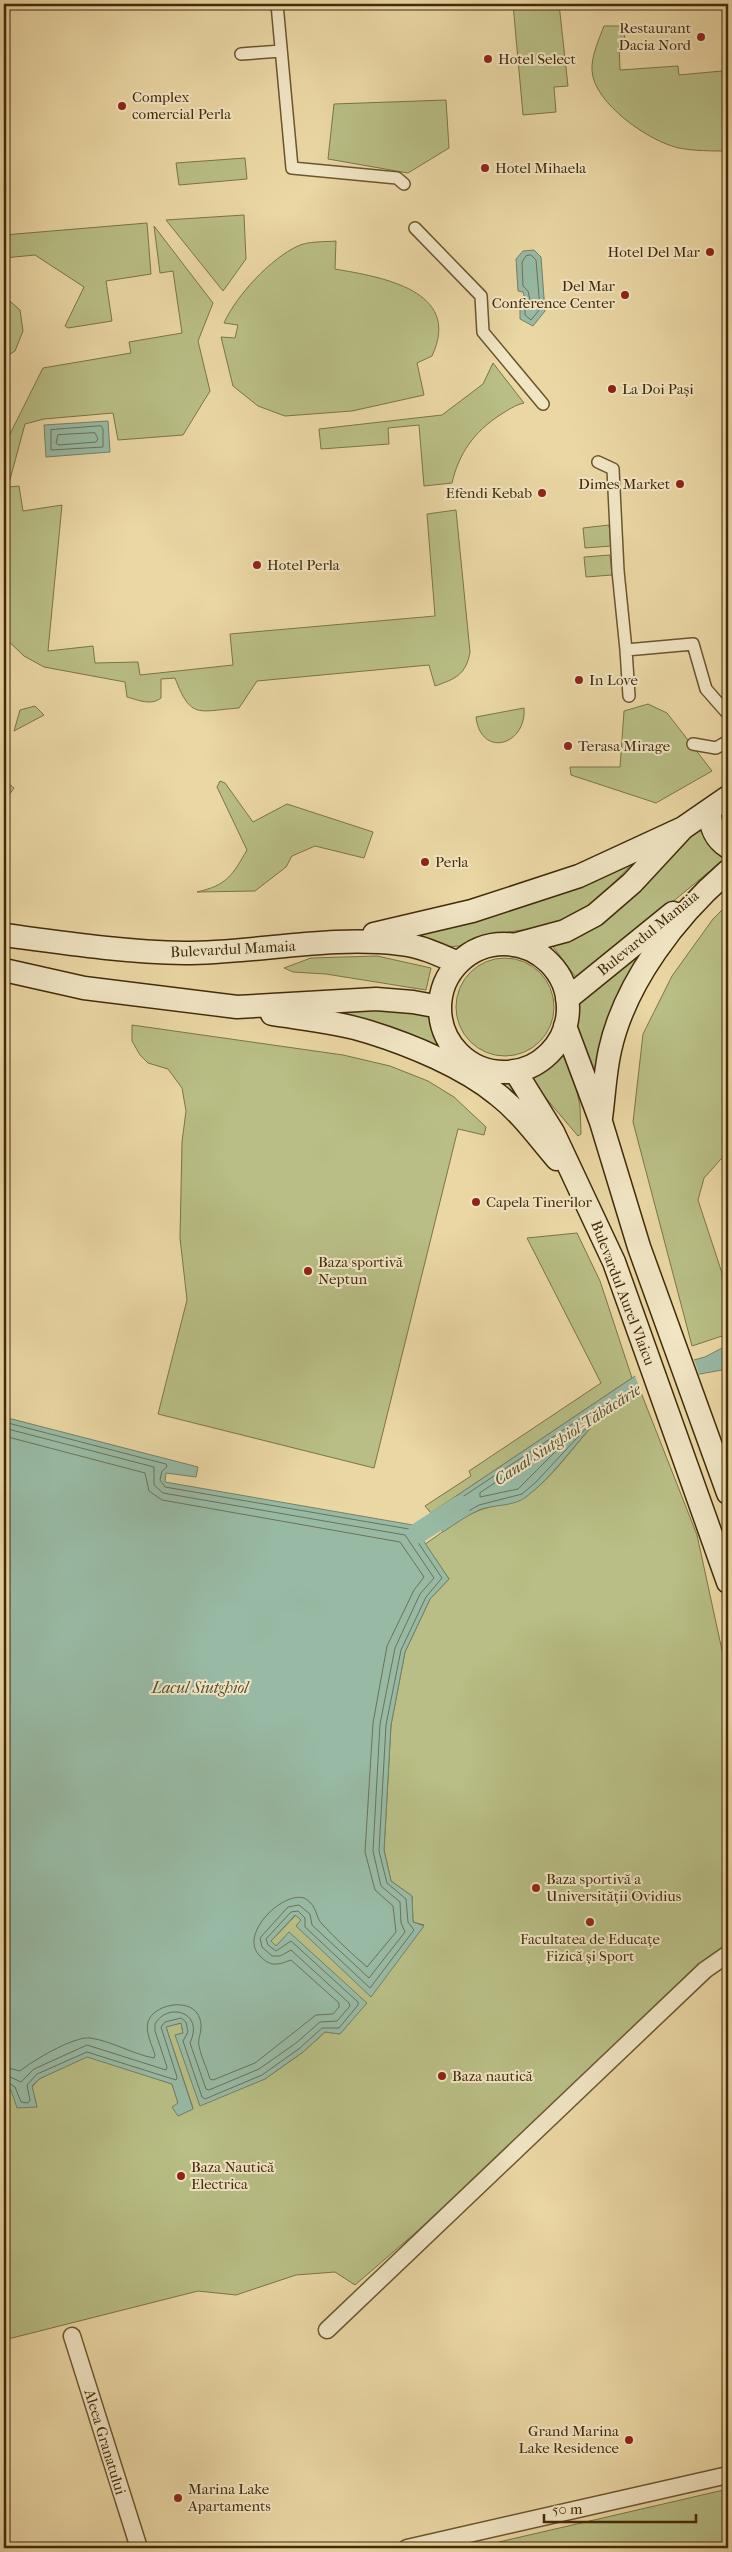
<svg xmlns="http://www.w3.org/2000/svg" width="732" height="2552" viewBox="0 0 732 2552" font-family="'IM FELL French Canon',serif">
  <rect width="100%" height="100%" fill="#ead7a4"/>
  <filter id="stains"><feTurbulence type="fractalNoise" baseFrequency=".004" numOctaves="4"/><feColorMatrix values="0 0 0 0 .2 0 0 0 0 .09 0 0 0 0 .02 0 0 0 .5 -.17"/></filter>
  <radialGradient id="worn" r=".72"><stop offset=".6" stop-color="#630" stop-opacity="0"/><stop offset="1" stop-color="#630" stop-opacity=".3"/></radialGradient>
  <!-- green -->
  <path fill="#b8be85" stroke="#7c7446" d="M513 4H559L568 86 554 87 556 112 523 115Z
    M604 26H624L625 43 619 44 620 70 678 66 679 75 722 71 726 105H728V151C713 151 694 151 679 148 650 142 593 103 592 70 591 57 599 39 604 26Z
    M446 100 449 148 408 173 328 159 334 104Z
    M245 158 247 179 179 185 176 163Z
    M244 215 246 259 223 291 166 220Z
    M147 223 151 274 106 281 112 321 68 328 65 326 84 287 35 255 4 258V235Z
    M154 226 213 303 198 341 210 391 183 435 118 440 113 413 44 419 25 424 8 487 19 486 23 511 62 505 48 651 93 646 95 663 138 662 140 675 233 665 230 634 435 616 427 514 456 510 470 652C466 675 455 679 435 686L429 665 257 681 239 708C198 711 191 720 175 678L161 679V698C151 706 138 700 127 697L125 682 44 667 24 656 4 637V446L43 368 131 353 129 342 182 333 173 271 160 273Z
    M336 241 335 269C381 277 463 290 432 356L417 363 424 395 352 411 285 416 258 406 233 386 221 337 235 338 238 325 224 323C236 296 271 258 298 246 308 241 325 242 336 241Z
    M4 296 20 310 23 331 15 351 4 358Z
    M493 363 524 403C515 405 508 410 500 415 474 432 459 453 452 483L424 486 419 425 388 428 389 444 321 449 319 429 442 415 483 384Z
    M609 525 611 546 585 548 583 528Z
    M610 555 612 575 586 577 584 557Z
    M648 704 667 713 712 771 656 803 571 775 570 767H620L624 711Z
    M35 706 44 715 14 731 20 710Z
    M524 708C527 745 481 759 476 717Z
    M4 780 14 788 4 802Z
    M220 781 225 783 253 822 287 804 373 832 364 858 315 846 292 856 286 867 255 891 197 892C227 885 232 876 247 850L217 787Z
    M702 822 728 856 578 980 551 944Z
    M644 852C621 874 598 904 569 917 546 928 520 930 496 934 483 936 472 943 459 946 442 949 421 939 404 934L464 925 530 904 594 881Z
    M728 904V1157L721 1159 704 1178 698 1200 722 1273 725 1335 692 1346 633 1122 643 1034 672 976 713 919Z
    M647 942 597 1090 572 1033 576 1023V1003Z
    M377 956 431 968 426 990 326 974 293 972 284 968 311 958Z
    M456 1007a49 49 0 1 1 98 0a49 49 0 1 1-98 0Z
    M366 1008 432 1014 446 1048 468 1066 511 1081 530 1106 521 1111 338 1020 331 1009Z
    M132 1025 343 1055 390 1066 428 1081 454 1097 486 1127 484 1135 458 1129 374 1468 158 1414 187 1300 180 1238 182 1142 186 1111 182 1088 168 1069 148 1063 140 1055 132 1041Z
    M566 1041 580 1106 581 1134 578 1136 529 1078 550 1063Z
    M577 1233 600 1281 632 1378 431 1513 425 1506 471 1476 469 1471 601 1383 527 1238Z
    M640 1390 697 1535 728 1678V1944L414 2234 355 2285 335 2272 296 2275 236 2295 198 2291 4 2340V2086L37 2107 32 2087 39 2079 87 2056 172 2084 178 2103V2116L193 2108 166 2027 181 2023 183 2033 176 2035 265 2079 303 2052 325 2032 340 2034 366 2003 289 1933 276 1946 271 1941 296 1915 301 1920 297 1925H424L413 1922 412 1896 391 1881 384 1850 391 1725 405 1652 430 1599 449 1579 425 1544C442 1533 460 1517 480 1510 506 1501 515 1507 539 1486 571 1458 599 1405 640 1390Z
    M728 2489V2548H473Z"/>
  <!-- water -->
  <path fill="#98baa5" stroke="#758166" d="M534 250 541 257 545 311 533 326 520 319V306L525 300 523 292 518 291 516 259 523 251Z
    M108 421 110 452 46 457 44 425Z
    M724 1347H728V1369C705 1373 647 1383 628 1394 590 1418 563 1469 526 1497 513 1507 494 1504 479 1510 466 1516 455 1524 443 1532L431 1513 635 1376 705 1357Z
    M4 1417 198 1467 196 1477 166 1473 165 1482 413 1525 449 1579 430 1599 405 1652 391 1725 384 1850 391 1881 412 1896 413 1922 424 1926 371 1997 296 1926 301 1920 295 1915 271 1941 276 1946 289 1932 367 2003 340 2034 325 2032 303 2052 265 2079 200 2106 175 2035 183 2033 181 2023 166 2027 193 2109 178 2116 172 2107 178 2103 172 2084 87 2057 39 2079 32 2086 37 2107 17 2108 11 2090 4 2086Z"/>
  <!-- pier -->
  <path fill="#ead7a4" d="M693 1357 700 1377 641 1392 634 1373Z"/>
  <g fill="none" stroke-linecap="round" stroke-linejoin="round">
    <!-- shore -->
    <path stroke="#6c7256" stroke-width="1" d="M531 255 536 260 540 309 531 320 525 315V308L530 300 528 291 523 286 522 262 526 256Z
      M101 426 103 429V447L51 450V430Z
      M95 433 98 439 96 442 59 445 56 443 58 435Z
      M600 1406 603 1407V1410L536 1482 522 1494 479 1505 446 1524 443 1523 439 1513Z
      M4 1422 166 1464 167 1467 162 1471 160 1480 165 1487 409 1529 442 1578 426 1597 401 1650 386 1725 379 1851 387 1883 406 1899 408 1922 414 1930 370 1988 305 1927V1918L298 1911 291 1912 266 1939 268 1945 276 1951 291 1941 358 2002V2005L339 2028H322L300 2048 262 2075 205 2099 202 2097 183 2041 188 2032 186 2022 181 2018 165 2022 161 2027 177 2077 176 2080 87 2052 37 2074 27 2085 30 2100 28 2103 21 2102 15 2087 4 2080
      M4 1428 154 1467V1485L163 1493 405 1535 434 1578 420 1594 395 1648 380 1724 373 1851 381 1886 400 1902 401 1923 405 1932 369 1978 312 1925 310 1914 299 1905 288 1907 260 1938 262 1947 272 1956H280L291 1950 349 2003 350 2006 337 2021 320 2022 296 2043 259 2069 209 2090 206 2089 190 2043C205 2011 167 2002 155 2024V2031L167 2067 166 2070 87 2045 34 2069 21 2082 4 2074
      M4 1436 145 1473 149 1491 162 1500 400 1542 424 1577 414 1590 387 1646 373 1723 365 1852 375 1890 393 1906 396 1932 367 1967C352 1954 336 1939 322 1924 315 1917 318 1907 306 1899 286 1888 237 1934 260 1956 265 1961 270 1965 277 1964 282 1964 287 1961 291 1960L339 2003V2007L333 2014 316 2015 255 2063 213 2080 210 2079C207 2068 201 2057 199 2046 197 2036 206 2027 197 2013 186 1998 153 2005 148 2022 145 2032 152 2045 155 2055L154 2058C132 2054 112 2041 90 2038 74 2036 32 2061 20 2071L4 2067
      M559 1441H562V1445L518 1489 480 1497V1493Z"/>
    <!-- canal -->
    <path stroke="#98baa5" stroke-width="21" d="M418 1533 460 1506"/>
    <defs>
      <path id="pedestrian" d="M277 4 292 168 397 178 404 184
        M241 54 281 51
        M415 228 481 296 483 332 543 404
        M598 462 613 469 618 571 626 650 693 644 706 689 728 714
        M626 650 629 696
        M693 744 716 748 728 741"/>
      <path id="minor" d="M327 2330 705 1970 728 1954
        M72 2336 139 2548
        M407 2548 728 2475"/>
      <path id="secondary" d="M710 810C710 826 714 838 728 847
        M374 934 472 911 579 876 683 828
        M4 935C64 943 124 952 185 953 257 953 329 935 401 944 421 946 440 955 458 963
        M440 1008a64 64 0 1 1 128 0a64 64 0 1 1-128 0Z
        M513 945 565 931 595 915 632 883 683 828 728 797
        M4 970 84 988 237 1007 376 999 413 1002 440 1007
        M567 999 673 913
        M272 1014C304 1019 338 1022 369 1032 411 1045 464 1067 498 1095 521 1113 538 1137 557 1159
        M565 1026 601 1122 639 1247 728 1493
        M515 1071 553 1132 614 1262 728 1582
        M601 1118C604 1096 605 1072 610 1050 625 982 677 915 728 871"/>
    </defs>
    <!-- pedestrian casing -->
    <use href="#pedestrian" stroke="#6b562f" stroke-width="14"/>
    <!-- minor casing -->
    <use href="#minor" stroke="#6b562f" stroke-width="19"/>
    <!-- secondary casing -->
    <use href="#secondary" stroke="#412b08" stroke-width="25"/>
    <!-- pedestrian -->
    <use href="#pedestrian" stroke="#f1e5c4" stroke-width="11"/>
    <!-- minor -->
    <use href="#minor" stroke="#f1e5c4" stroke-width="16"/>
    <!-- secondary -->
    <use href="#secondary" stroke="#f1e5c4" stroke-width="22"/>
  </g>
  <!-- markers -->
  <g fill="#8f2418" stroke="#f1e5c4" stroke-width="2">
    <circle cx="701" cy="37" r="5"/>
    <circle cx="488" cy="59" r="5"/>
    <circle cx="122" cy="106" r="5"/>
    <circle cx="485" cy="168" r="5"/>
    <circle cx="710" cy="252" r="5"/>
    <circle cx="625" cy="295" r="5"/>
    <circle cx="612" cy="389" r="5"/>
    <circle cx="680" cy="484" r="5"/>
    <circle cx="542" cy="493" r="5"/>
    <circle cx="257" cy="565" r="5"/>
    <circle cx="579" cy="680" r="5"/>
    <circle cx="568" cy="746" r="5"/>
    <circle cx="425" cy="862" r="5"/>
    <circle cx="476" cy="1202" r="5"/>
    <circle cx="308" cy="1271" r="5"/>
    <circle cx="536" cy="1888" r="5"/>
    <circle cx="590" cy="1922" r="5"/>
    <circle cx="442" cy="2076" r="5"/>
    <circle cx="181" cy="2176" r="5"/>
    <circle cx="629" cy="2440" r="5"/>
    <circle cx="178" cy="2498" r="5"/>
  </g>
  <g text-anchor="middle" stroke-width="4" stroke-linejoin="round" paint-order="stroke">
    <!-- poi labels -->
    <g font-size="15" fill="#412b08" stroke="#f1e5c4" text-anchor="start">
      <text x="691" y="33" text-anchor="end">Restaurant<tspan x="691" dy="17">Dacia Nord</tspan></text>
      <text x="498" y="64">Hotel Select</text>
      <text x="132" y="102">Complex<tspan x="132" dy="17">comercial Perla</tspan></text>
      <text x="495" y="173">Hotel Mihaela</text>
      <text x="700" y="257" text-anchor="end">Hotel Del Mar</text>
      <text x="615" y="291" text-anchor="end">Del Mar<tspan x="615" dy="17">Conference Center</tspan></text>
      <text x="622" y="394">La Doi Pași</text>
      <text x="670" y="489" text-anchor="end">Dimes Market</text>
      <text x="532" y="498" text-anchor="end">Efendi Kebab</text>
      <text x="267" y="570">Hotel Perla</text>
      <text x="589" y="685">In Love</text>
      <text x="578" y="751">Terasa Mirage</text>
      <text x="435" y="867">Perla</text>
      <text x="486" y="1207">Capela Tinerilor</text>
      <text x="318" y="1267">Baza sportivă<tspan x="318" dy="17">Neptun</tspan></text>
      <text x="546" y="1884">Baza sportivă a<tspan x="546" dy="17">Universității Ovidius</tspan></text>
      <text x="590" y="1944" text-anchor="middle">Facultatea de Educațe<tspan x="590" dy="17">Fizică și Sport</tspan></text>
      <text x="452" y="2081">Baza nautică</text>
      <text x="191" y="2172">Baza Nautică<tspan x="191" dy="17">Electrica</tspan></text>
      <text x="619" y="2436" text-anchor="end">Grand Marina<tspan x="619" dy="17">Lake Residence</tspan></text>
      <text x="188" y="2494">Marina Lake<tspan x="188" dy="17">Apartaments</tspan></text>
    </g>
    <!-- street labels -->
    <g font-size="15" fill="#412b08" stroke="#f1e5c4">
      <text transform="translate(648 933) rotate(-39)" y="5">Bulevardul Mamaia</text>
      <text transform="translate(233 949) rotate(-3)" y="5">Bulevardul Mamaia</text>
      <text transform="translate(623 1293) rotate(69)" y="5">Bulevardul Aurel Vlaicu</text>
      <text transform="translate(105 2442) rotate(73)" y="5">Aleea Granatului</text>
    </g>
    <!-- water labels -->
    <g font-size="16" font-style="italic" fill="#574f2f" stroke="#f1e5c4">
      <text transform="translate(567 1434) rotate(-33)" y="6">Canal Siutghiol-Tăbăcărie</text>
      <text x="200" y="1693">Lacul Siutghiol</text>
    </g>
  </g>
  <!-- margin -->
  <rect width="732" height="2552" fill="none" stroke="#ead7a4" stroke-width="20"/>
  <rect x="5" y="5" width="722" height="2542" fill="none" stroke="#412b08" stroke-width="2.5"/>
  <rect x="10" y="10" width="712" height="2532" fill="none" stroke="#412b08"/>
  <!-- scale -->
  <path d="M544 2514v8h152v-8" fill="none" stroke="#412b08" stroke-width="2.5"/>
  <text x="552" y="2514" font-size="15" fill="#412b08" stroke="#f1e5c4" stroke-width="4" paint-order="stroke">50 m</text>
  <rect width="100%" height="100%" filter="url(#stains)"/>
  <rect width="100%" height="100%" fill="url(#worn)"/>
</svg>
